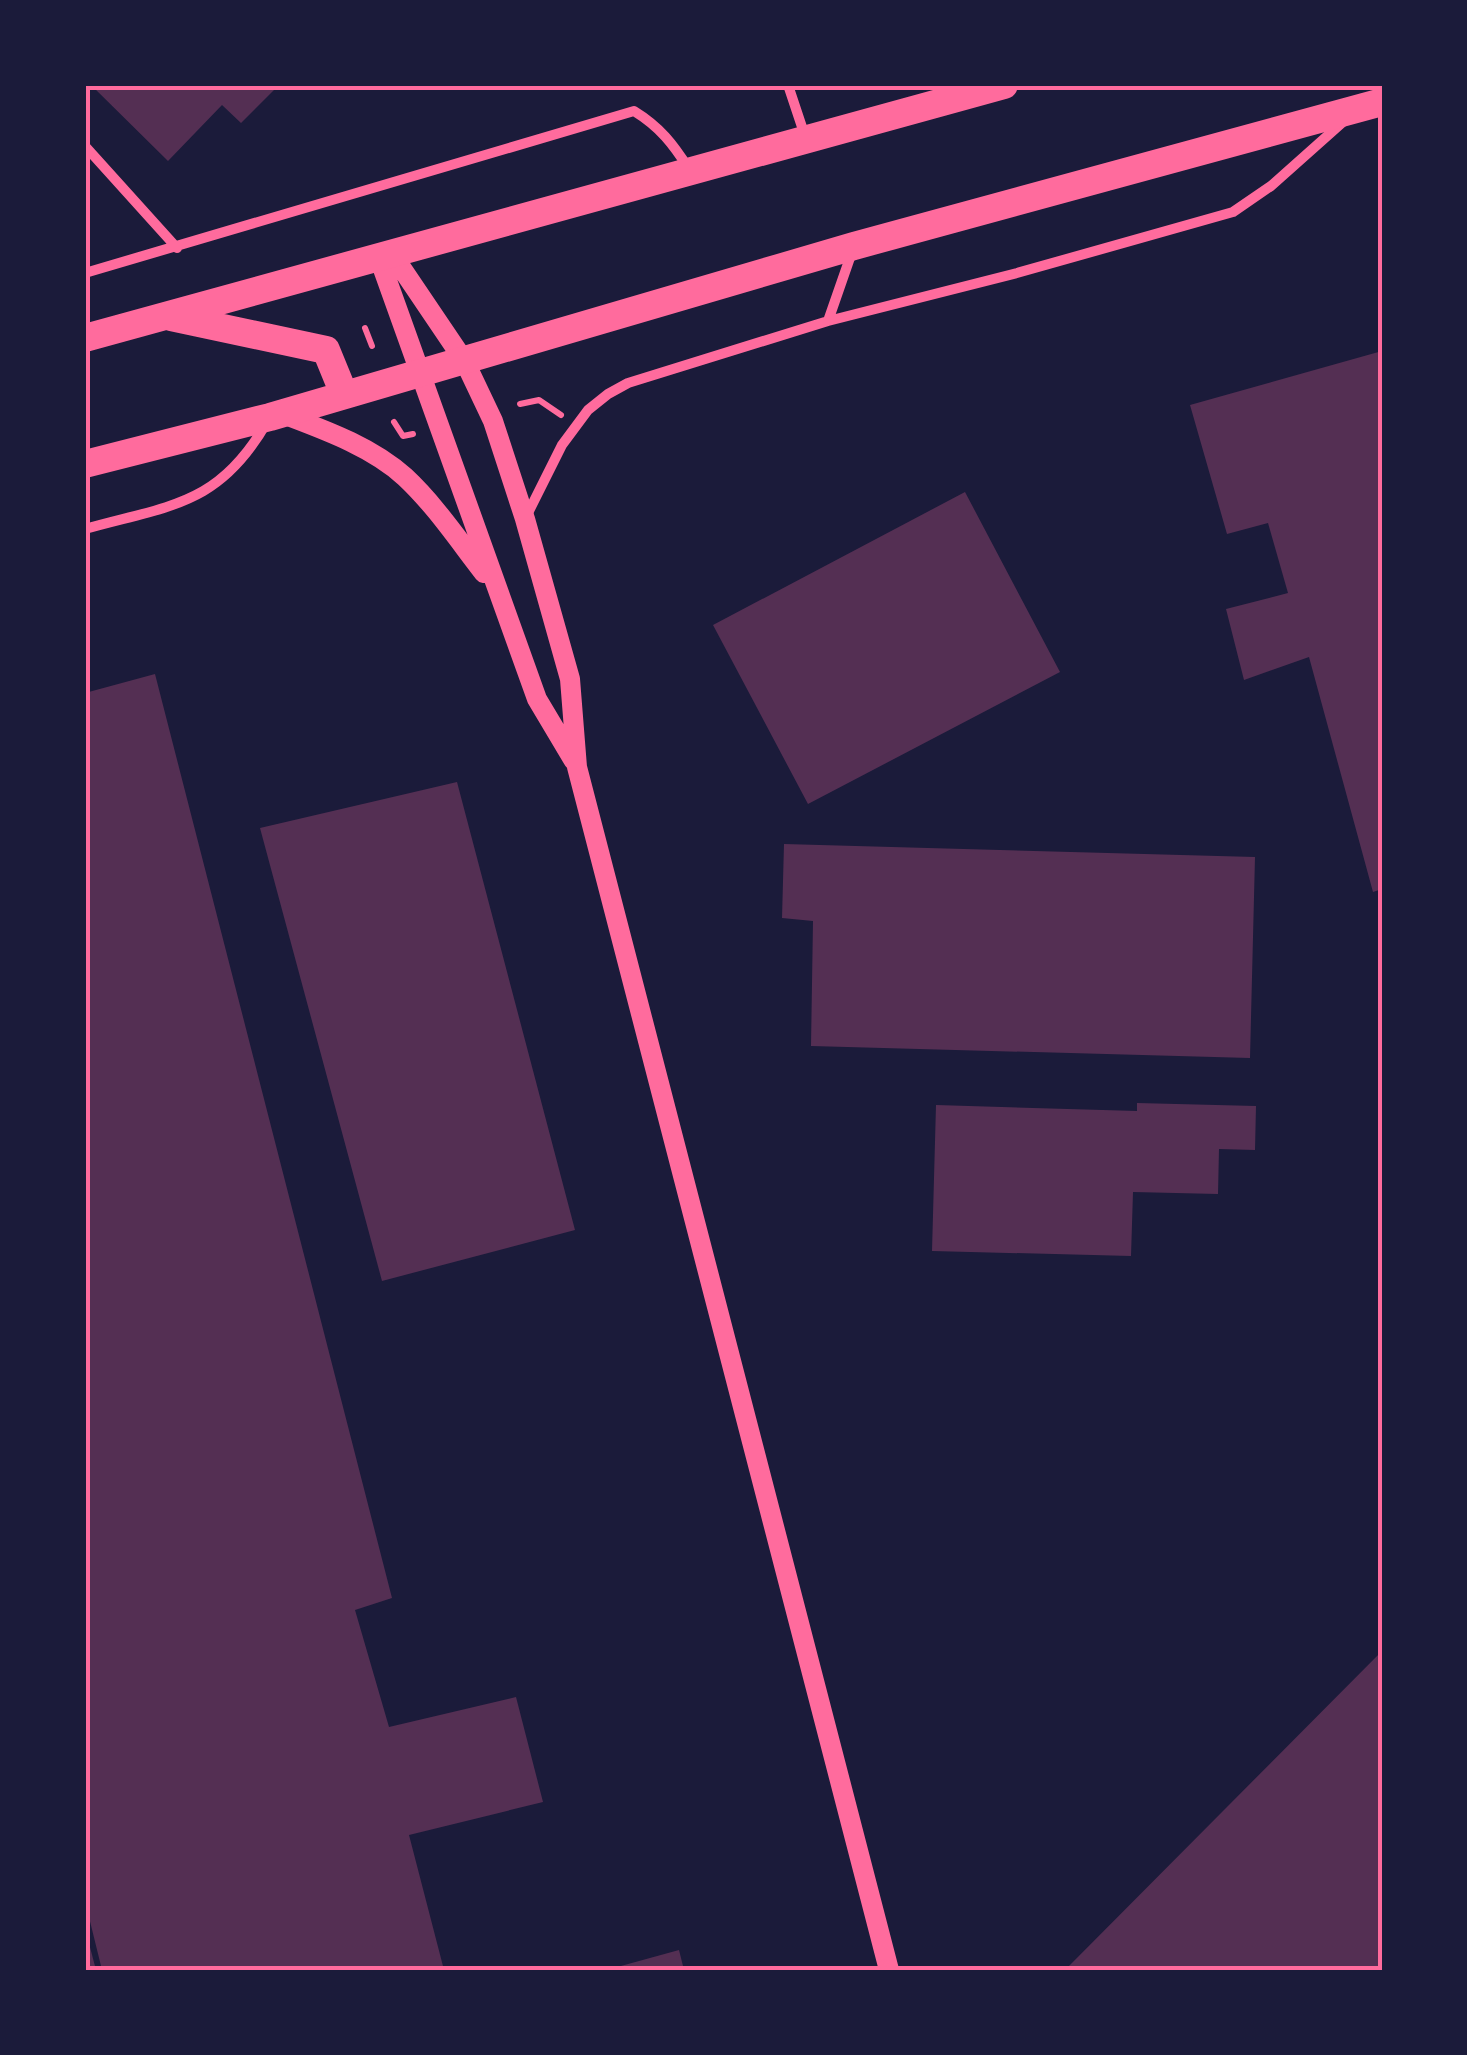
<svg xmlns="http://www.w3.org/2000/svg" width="1467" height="2055" viewBox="0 0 1467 2055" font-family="Manrope,sans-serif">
  <rect width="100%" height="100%" fill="#1b1b3a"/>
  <!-- building -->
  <path fill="#542f53" d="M91 85H279L241 123 222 105 168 161Z
    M1382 351V889L1373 892 1309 657 1244 680 1226 609 1288 593 1268 523 1227 534 1190 405Z
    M965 492 1060 672 808 804 713 625Z
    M155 674 392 1598 355 1610 389 1727 516 1697 543 1802 409 1835 444 1970H102L85 1901V693Z
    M457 782 575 1230 382 1281 260 828Z
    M784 844 1255 857 1250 1058 811 1046 813 921 782 918Z
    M1137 1103 1256 1106 1255 1150 1219 1149 1218 1194 1133 1192 1131 1256 932 1251 936 1105 1137 1111Z
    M1382 1651V1970H1065Z
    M85 1932H86L96 1970H85Z
    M679 1950 684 1970H610V1969Z"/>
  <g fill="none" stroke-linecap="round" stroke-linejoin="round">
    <!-- path -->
    <path stroke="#ff6b9d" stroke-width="6" d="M365 328 372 346
      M520 404 539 400 561 415
      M394 422 403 436 413 434"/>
    <!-- minor -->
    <path stroke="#ff6b9d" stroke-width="10" d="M788 85 805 136
      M85 146 177 248
      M85 273 634 111C660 127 673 144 689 169
      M828 321 1017 273 1233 212 1271 186 1344 121
      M525 519 562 445 588 410 608 394 628 383 828 321 852 252
      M85 529C170 505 219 506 267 422"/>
    <!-- secondary -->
    <path stroke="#ff6b9d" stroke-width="20" d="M392 254 465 362 493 421 525 519 570 679 577 767 889 1970
      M379 258 537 699 574 761
      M280 413C322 429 371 446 405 477 435 505 459 541 484 573"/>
    <!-- trunk -->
    <path stroke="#ff6b9d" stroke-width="28" d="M171 317 326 350 344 394
      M85 338 1004 85
      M85 464 270 417 854 246 1382 102"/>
  </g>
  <!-- border -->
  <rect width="1467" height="2055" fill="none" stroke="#1b1b3a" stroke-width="175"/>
  <rect x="88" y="88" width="1292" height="1880" fill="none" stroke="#ff6b9d" stroke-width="4"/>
</svg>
